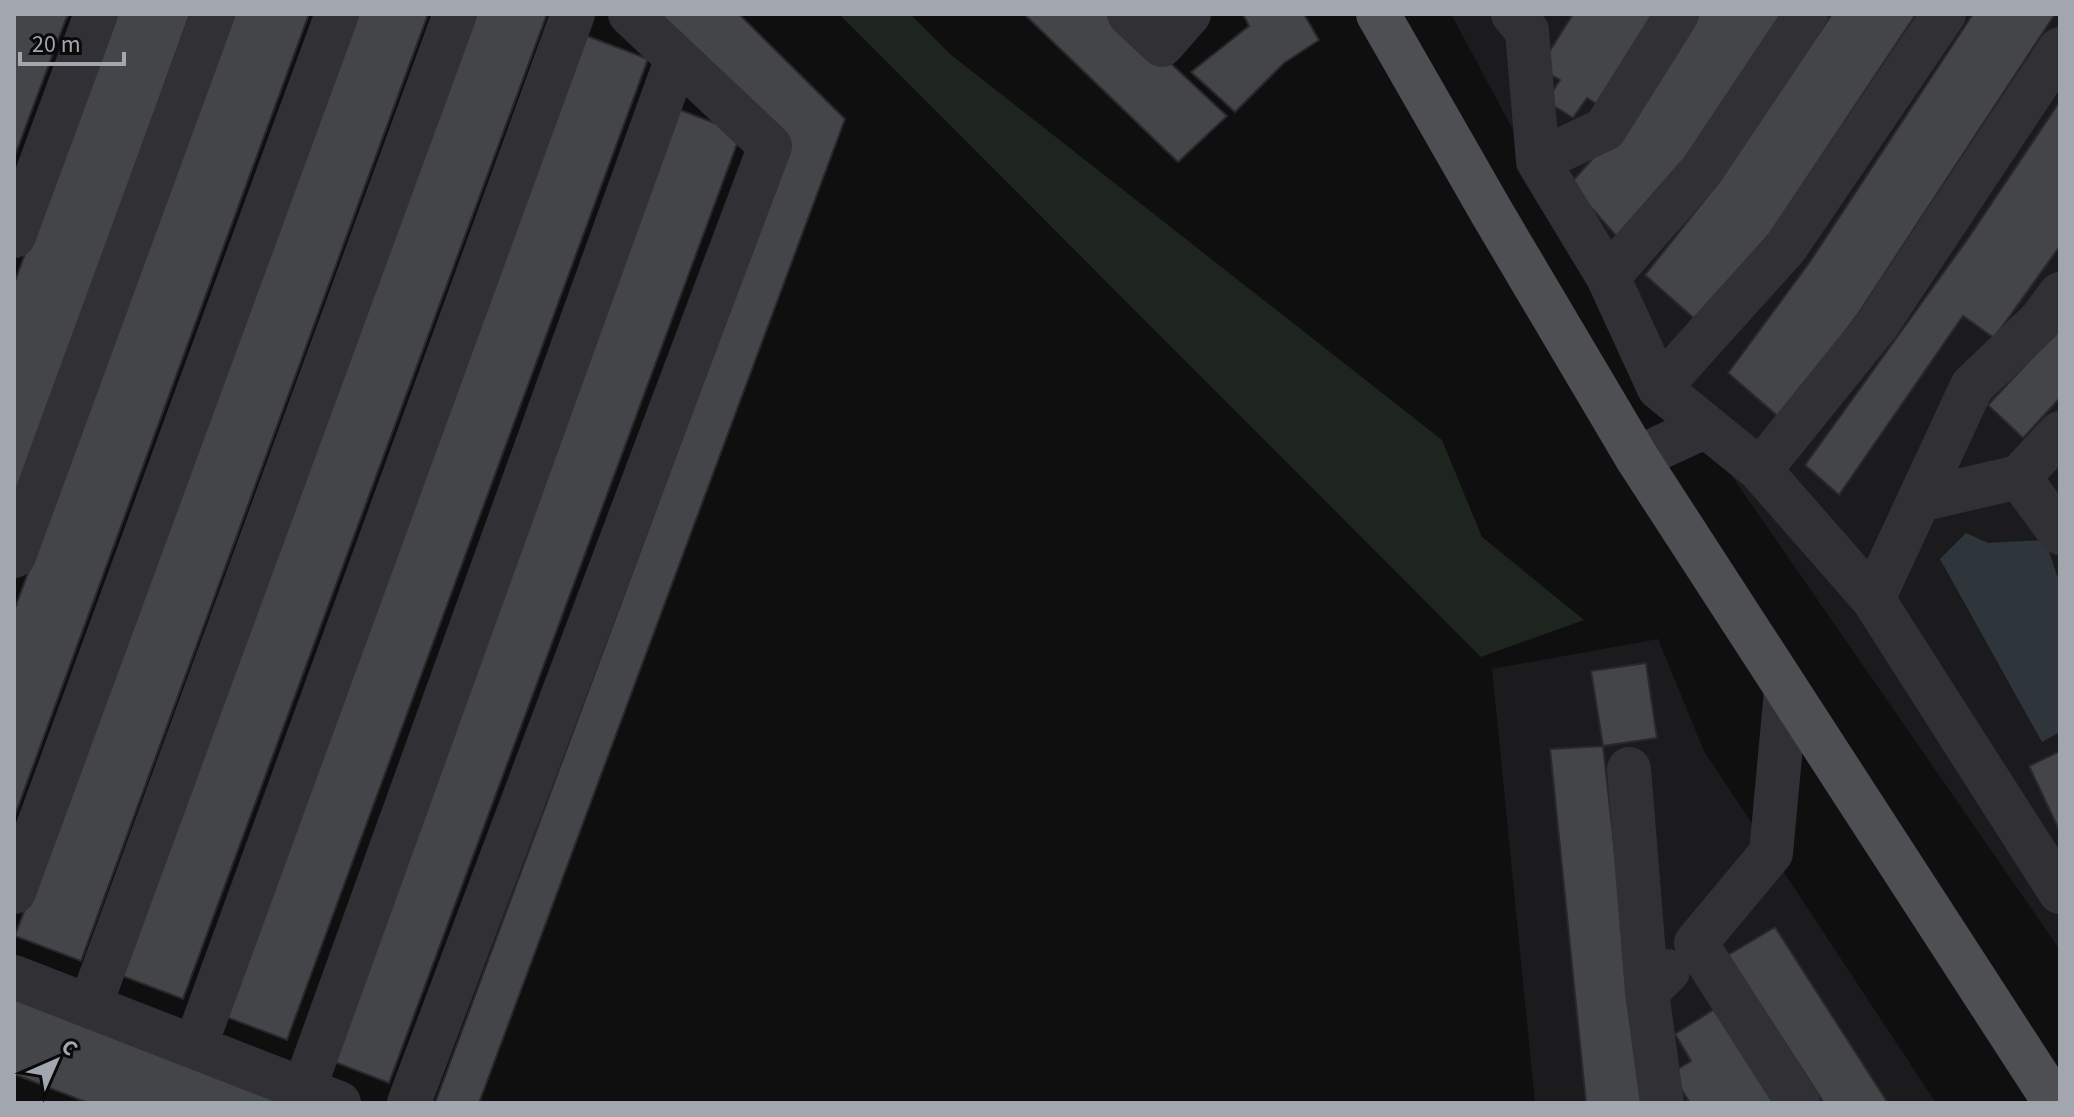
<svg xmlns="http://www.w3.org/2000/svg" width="2074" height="1117" viewBox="0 0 2074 1117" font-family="'Source Sans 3',sans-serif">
  <rect width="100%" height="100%" fill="#0f0f10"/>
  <!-- built -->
  <path fill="#1b1b1d" d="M1451 14H2060V950L1585 264Z
    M1658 639 1704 751 1936 1103H1535L1492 669Z"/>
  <!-- green -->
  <path fill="#1e241e" d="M839 14H910L950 54 1442 440 1482 537 1584 620 1481 657Z"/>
  <!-- water -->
  <path fill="#2e363b" d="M1966 533 1988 543 2045 540 2060 584V732L2042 742 1940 559Z"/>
  <!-- building -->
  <path fill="#434548" stroke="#29292c" stroke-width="2" d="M15 14H70L66 19 14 158Z
    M112 14H190L14 502V284Z
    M233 14H309L14 818V611Z
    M353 14H428L81 961 15 936Z
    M471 14H547L183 999 117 974Z
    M655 14H739L845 119 479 1103H435L790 148Z
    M1024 14H1118L1227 116 1178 162Z
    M1243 14H1304L1319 40 1284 63 1235 112 1191 72 1249 26Z
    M1573 14H1658L1603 108 1587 98 1573 118 1546 101 1560 80 1539 68Z
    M1698 14H1782L1691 154 1619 239 1570 184 1634 112Z
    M1832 14H1916L1769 235 1698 322 1645 275 1718 183Z
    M1973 14H2055L1860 311 1781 419 1728 373 1809 263Z
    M582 34 648 59 287 1040 221 1015Z
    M2060 101V246L1994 338 1963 316 1839 495 1805 465 1969 237Z
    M675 108 741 133 389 1083 324 1058Z
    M2060 328V398L2023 438 1988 405Z
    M1646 663 1657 738 1603 746 1591 671Z
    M1603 746 1643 1103H1586L1550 749Z
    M2060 751V832L2029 766Z
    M1775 927 1888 1103H1824L1728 955Z
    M14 992 300 1103H88L14 1074Z
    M1716 1008 1777 1103H1690L1671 1073 1691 1061 1675 1034Z"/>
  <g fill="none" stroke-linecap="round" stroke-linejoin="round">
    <!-- minor -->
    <path stroke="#313135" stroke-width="44" d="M1129 14 1162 45 1189 14
      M1513 14 1527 31 1538 161 1608 277 1659 388 1760 470 1873 599 2060 892
      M1538 161 1605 129 1677 14
      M14 236 96 14
      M1608 277 1702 170 1806 14
      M1659 388 1786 247 1944 14
      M1637 458 1704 427
      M1760 470 1877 325 2060 49
      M2019 477 2060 433
      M1919 500 2019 477 2060 533
      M14 556 213 14
      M1873 599 1972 386 2040 321 2060 294
      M1786 691 1771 853 1696 943 1798 1103
      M1629 769 1647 992
      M14 892 337 14
      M14 977 339 1103
      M90 1006 455 14
      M195 1047 573 14
      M304 1089 677 58
      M409 1103 770 146 630 14
      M1662 1103 1647 992 1668 971"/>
    <!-- major -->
    <path stroke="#4d4f53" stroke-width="44" d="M1378 14 1492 213 1637 458 2055 1103"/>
  </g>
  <!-- border -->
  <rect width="2074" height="1117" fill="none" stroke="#a2a7af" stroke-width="32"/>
  <!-- north arrow -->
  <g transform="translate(56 1061) rotate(45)" stroke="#0a0a0b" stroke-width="6" paint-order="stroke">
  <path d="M0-6L14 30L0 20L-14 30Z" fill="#a2a7af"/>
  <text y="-12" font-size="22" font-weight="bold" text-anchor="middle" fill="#a2a7af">С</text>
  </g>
  <!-- scale -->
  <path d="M20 52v12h104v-12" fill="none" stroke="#a2a7af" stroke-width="4"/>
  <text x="32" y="52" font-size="24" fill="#a2a7af" stroke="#0a0a0b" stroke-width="6" paint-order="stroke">20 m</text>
</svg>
